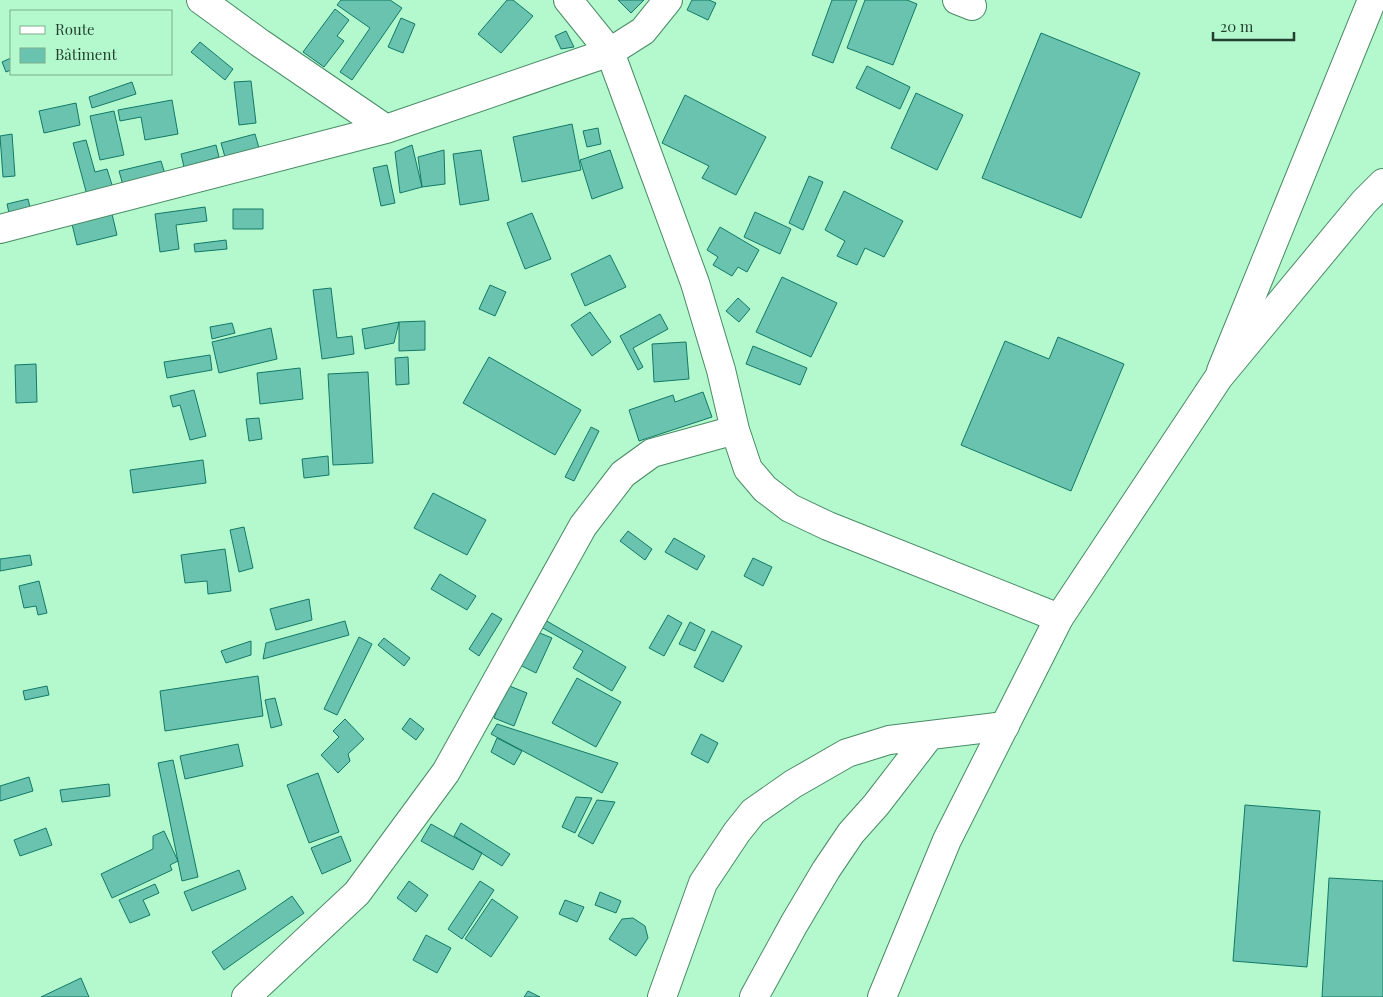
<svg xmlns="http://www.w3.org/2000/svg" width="1383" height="997" viewBox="0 0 1383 997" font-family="'Playfair Display',serif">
  <rect width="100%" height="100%" fill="#b4f9ce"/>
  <!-- building -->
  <path fill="#6ac3ae" stroke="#127967" d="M341 0H390L402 8 352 80 340 72 370 28 337 5Z
    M507 0H513L533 16 501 53 478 34Z
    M618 0H644L631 13Z
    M692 0H709L716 3 708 20 687 10Z
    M832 0H857L833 63 812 55Z
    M865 0H907L917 4 893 65 847 48Z
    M335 9 349 20 337 36 344 41 324 67 303 52Z
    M401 18 415 24 403 53 388 47Z
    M566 31 574 47 561 49 555 36Z
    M1041 33 1140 73 1081 218 982 178Z
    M200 42 233 69 225 80 191 52Z
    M11 58V70L6 72 2 62Z
    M867 66 910 87 900 109 856 88Z
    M251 81 256 123 239 125 234 82Z
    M132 82 136 94 92 108 89 97Z
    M916 93 963 115 937 170 891 148Z
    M685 95 766 137 736 195 702 178 709 166 662 143Z
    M172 100 178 134 145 140 141 117 120 121 118 110Z
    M76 103 80 125 44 133 39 111Z
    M114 111 124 155 100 160 90 116Z
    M572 124 581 170 522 182 513 137Z
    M598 128 601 144 587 147 583 131Z
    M12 134 15 176 3 177 0 136Z
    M255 134 259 148 225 157 221 143Z
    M86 140 95 172 107 169 113 188 87 195 73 143Z
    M216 145 219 157 184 167 181 154Z
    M412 145 422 187 400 193 395 152Z
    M444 150 445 184 422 187 418 157Z
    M481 150 489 200 460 205 453 154Z
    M610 150 623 188 592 199 580 160Z
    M161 161 165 174 123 185 119 171Z
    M387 165 395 203 381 206 373 168Z
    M809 176 823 182 803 230 789 223Z
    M844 191 903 221 884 257 865 248 857 265 837 256 845 241 825 230Z
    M28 199 30 207 9 213 7 204Z
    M205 207 207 221 176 225 179 249 160 252 155 214Z
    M233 209H263V229H233Z
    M755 212 791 229 780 254 744 237Z
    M532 213 551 259 525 269 507 223Z
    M112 214 117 235 77 245 72 224Z
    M720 227 759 250 747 272 738 267 732 276 713 265 718 257 707 250Z
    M226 240 227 249 195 252 194 244Z
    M610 255 626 287 585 306 571 274Z
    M782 277 837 303 811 357 756 332Z
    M490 285 506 292 495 316 479 309Z
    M331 288 337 338 352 336 354 354 322 359 313 290Z
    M738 298 750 309 739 322 726 311Z
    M590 312 611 342 592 356 571 325Z
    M660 314 668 329 633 348 643 367 638 370 620 336Z
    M425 321V350L399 351V322Z
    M399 322 394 343 365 349 362 329Z
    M232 323 235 333 212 339 210 327Z
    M271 328 277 359 219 373 212 342Z
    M1058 337 1124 364 1071 491 961 445 1005 341 1049 359Z
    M686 342 689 379 654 382 652 344Z
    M753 346 807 368 800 385 746 364Z
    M210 355 212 370 167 378 164 362Z
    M408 357 409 384 396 385 395 358Z
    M489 357 581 410 555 455 463 403Z
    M36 364 37 402 16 403 15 365Z
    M300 368 303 399 260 404 257 373Z
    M368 372 373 463 333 465 328 374Z
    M194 390 206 436 190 440 180 405 173 407 170 396Z
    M703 392 712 417 639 441 629 410 673 395 675 402Z
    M259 418 262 439 249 441 246 419Z
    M591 427 599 431 574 481 565 477Z
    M328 456 329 475 304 478 302 459Z
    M203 460 206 483 133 493 130 470Z
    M433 493 486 520 467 555 414 528Z
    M244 527 253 568 239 572 230 530Z
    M628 531 652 549 645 560 620 541Z
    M674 538 705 556 697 570 665 552Z
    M225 549 231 591 208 594 207 581 185 583 181 555Z
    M30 555 32 565 0 571V559Z
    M753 558 772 567 763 586 744 576Z
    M440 574 476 596 467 610 431 589Z
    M39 581 47 613 38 615 36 606 24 608 19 586Z
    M309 599 312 620 276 630 270 609Z
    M492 613 502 619 479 656 469 649Z
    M668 615 682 623 664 656 649 648Z
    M545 620 626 667 612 691 573 668 583 651 541 627Z
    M345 621 349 635 263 659 266 643Z
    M690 622 705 630 695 651 679 644Z
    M535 631 552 638 536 673 520 665Z
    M712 631 742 646 723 682 694 667Z
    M359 637 372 644 337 715 324 709Z
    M384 638 410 658 404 666 378 645Z
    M251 641V655L226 663 221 651Z
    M258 676 263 716 165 731 160 691Z
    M577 678 621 702 596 747 552 723Z
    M507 685 527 693 514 726 494 718Z
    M47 686 49 695 25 700 23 691Z
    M275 698 282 725 271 728 265 700Z
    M410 718 424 729 416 740 402 729Z
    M345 719 364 739 348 754 350 761 338 773 321 755 339 737 333 731Z
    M497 724 618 763 602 793 491 734Z
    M701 734 718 743 708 763 691 754Z
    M497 738 522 751 514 765 491 752Z
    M238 744 243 766 185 779 180 756Z
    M173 760 198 877 182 881 158 763Z
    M318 773 339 832 309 843 287 785Z
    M29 777 33 791 0 801V786Z
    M109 784 110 796 62 802 60 790Z
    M576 797 592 798 575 833 562 827Z
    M597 800 615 802 593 844 578 836Z
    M1245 805 1320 811 1307 967 1233 961Z
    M461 823 510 854 502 866 454 836Z
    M431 824 482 853 473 870 421 841Z
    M46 828 52 845 20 856 14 840Z
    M164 831 178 861 170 865 172 870 112 898 101 874 153 849V836Z
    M341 836 351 861 322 874 311 848Z
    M239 870 246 889 192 911 184 892Z
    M1329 878 1383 881V997H1322Z
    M409 881 428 895 416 912 397 898Z
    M480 881 494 890 462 939 448 929Z
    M155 884 159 893 143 900 150 915 130 923 119 900Z
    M600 892 621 901 616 913 595 905Z
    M292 896 304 913 224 970 212 952Z
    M492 899 518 917 491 957 465 939Z
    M565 900 584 907 577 922 559 914Z
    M633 918 645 926 648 938 636 956 609 939 622 919Z
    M426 935 451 948 437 973 413 960Z
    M81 978 89 997H41Z
    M528 991 540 997H524Z"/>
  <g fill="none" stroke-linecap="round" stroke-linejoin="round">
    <defs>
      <path id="minor" d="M201 0 260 43 386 129
        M568 0 610 52 695 283 721 370 735 430 748 469 765 489 790 508 828 526 1059 618
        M957 0 972 6
        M0 229 386 129 610 52 643 31 668 0
        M1221 371 1372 0
        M246 997 357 893 446 772 583 526 623 474 652 453 735 430
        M662 997 703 883 737 832 753 812 793 784 847 753 889 740 1005 726
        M754 997 794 924 826 870 851 833 876 805 930 735"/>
      <path id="highway" d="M882 997 947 840 1059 618 1219 377 1364 202 1383 183"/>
    </defs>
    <!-- minor casing -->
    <use href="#minor" stroke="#488b65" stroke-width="30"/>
    <!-- highway casing -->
    <use href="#highway" stroke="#488b65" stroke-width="30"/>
    <!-- minor -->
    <use href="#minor" stroke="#fff" stroke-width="28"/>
    <!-- highway -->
    <use href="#highway" stroke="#fff" stroke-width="28"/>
  </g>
  <!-- legend -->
  <rect x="10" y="10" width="162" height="65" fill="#b4f9ce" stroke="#7aaf8e"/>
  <rect x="20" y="26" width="25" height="8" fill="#ffffff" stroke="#7aaf8e"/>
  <text x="55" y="35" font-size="15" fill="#233f2e">Route</text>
  <rect x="20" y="48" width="25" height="15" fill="#6ac3ae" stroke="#7aaf8e"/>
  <text x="55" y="60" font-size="15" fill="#233f2e">Bâtiment</text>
  <!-- scale -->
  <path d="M1213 32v8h81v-8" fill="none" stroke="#233f2e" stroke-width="2.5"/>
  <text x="1220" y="32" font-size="15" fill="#233f2e" stroke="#b4f9ce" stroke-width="4" paint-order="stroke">20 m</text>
</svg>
